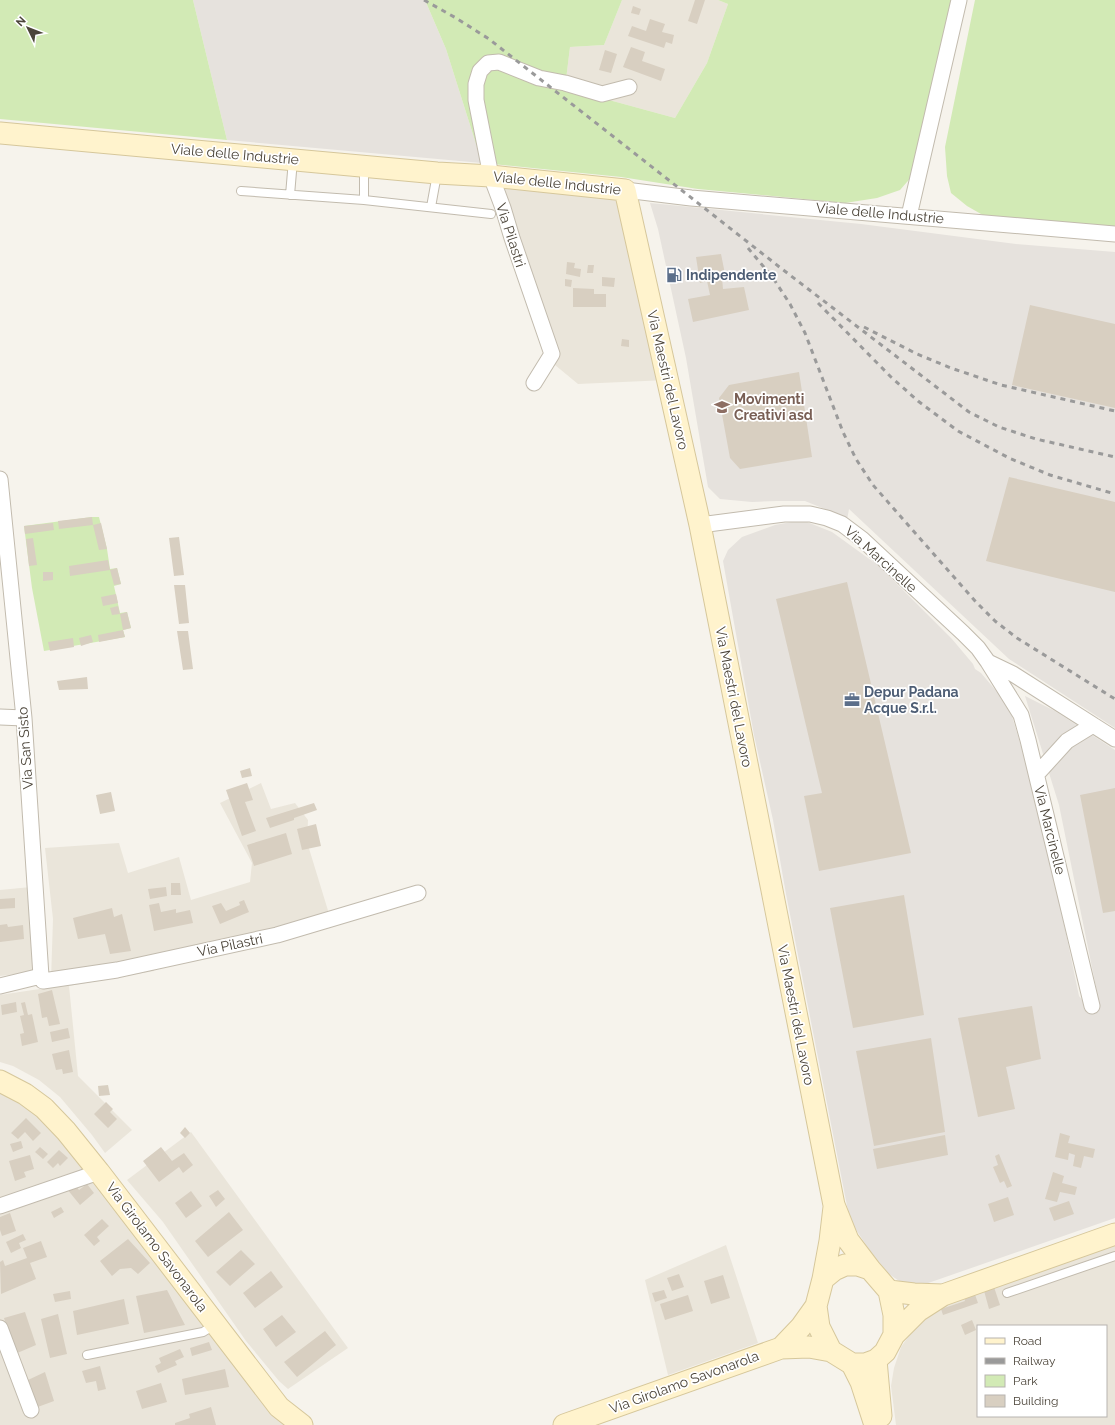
<svg xmlns="http://www.w3.org/2000/svg" width="1115" height="1425" viewBox="0 0 1115 1425" font-family="Raleway,sans-serif">
  <rect width="100%" height="100%" fill="#f6f3ec"/>
  <!-- residential -->
  <path fill="#eae5da" fill-rule="evenodd" d="M622 0H718L728 4 707 63 675 118 565 88 570 47 604 45Z
    M503 187 626 200 667 380 578 384 555 365Z
    M261 783 271 809 295 803 308 820 307 842 330 917 154 969V971L69 986 78 1076 132 1130 105 1153 92 1135 60 1097 39 1080 13 1066 0 1062V995L46 988 51 980 53 919 45 848 119 843 128 873 179 857 191 900 250 882 252 863 220 803Z
    M31 887 34 948 33 972 0 976V890Z
    M0 1081 28 1096 302 1425H0Z
    M191 1132 348 1348 288 1389 279 1381 246 1341 163 1222 127 1180Z
    M1115 1242V1425H896L891 1386 894 1368 901 1347 921 1319 938 1307ZM978 1326H1106V1416H978Z
    M726 1245 758 1343 668 1375 645 1280Z"/>
  <!-- industrial -->
  <path fill="#e6e2dd" d="M193 0H425L446 49 482 163 227 140Z
    M650 203 861 224 1016 244 1115 252V728L1009 659 849 509 847 520 842 516 805 501H777L752 502 720 499 708 487 686 358 658 229Z
    M802 520 832 532 879 566 952 639 973 664 975 669 981 673 1009 706 1040 809 1079 996 1084 1002 1097 996V992L1059 805 1025 696 1055 711 1115 750V1218L911 1289 889 1274 871 1252 850 1221 786 894 773 820 754 735 723 561 728 550 742 537 775 525Z"/>
  <!-- green -->
  <path fill="#d2eab5" d="M0 0H193L227 140 0 119Z
    M425 0H622L604 45 570 47 565 88 675 118 707 63 728 4 718 0H956L914 174 900 190 877 198 845 203 698 189 621 177 482 163 446 49Z
    M975 0H1115V230L988 218 967 206 951 193 947 176 945 147Z
    M92 517H99L107 549 110 569 117 568 121 584 114 586 120 613 127 612 131 628 123 630 125 637 44 651 32 588 24 526Z"/>
  <!-- building -->
  <path fill="#d8cfc1" d="M695 0H705L697 24 688 21Z
    M633 6 641 9 639 15 631 13Z
    M650 19 665 24 662 32 674 35 672 44 666 42 664 48 628 36 632 26 646 31Z
    M631 47 645 52 642 61 665 69 661 81 623 67Z
    M605 50 617 54 611 73 599 70Z
    M721 254 726 279 722 278 723 289 744 287 749 310 693 322 688 299 710 295 707 281 700 283 696 257Z
    M567 262 575 263 574 268 581 269 580 277 566 274Z
    M588 265H594L593 273H587Z
    M602 277 615 278 614 287 602 286Z
    M565 279 572 280 571 287 565 286Z
    M573 288 594 289V294H606V307H573Z
    M1030 305 1115 324V408L1012 385Z
    M622 339 629 340V347L621 346Z
    M799 372 812 457 740 469 730 458 719 398 729 385Z
    M1009 477 1115 502V592L986 561Z
    M92 517 93 525 101 523 107 549 99 550 93 525 59 529 58 521Z
    M53 523 54 530 25 534 24 526Z
    M179 537 184 575 174 576 169 538Z
    M33 538 37 565 29 566 26 539Z
    M108 560 110 570 70 576 69 566Z
    M117 568 121 584 114 585 110 570Z
    M43 572H53V580L43 581Z
    M847 582 911 853 819 871 804 796 822 793 776 599Z
    M174 585H185L189 623 179 624Z
    M116 594 118 603 103 606 101 597Z
    M118 606 120 614 112 615 110 608Z
    M127 612 131 628 123 630 120 614Z
    M123 630 125 637 99 642 98 635Z
    M177 631H188L193 669 183 670Z
    M91 635 93 642 81 646 79 638Z
    M73 638 74 647 50 651 48 642Z
    M87 677 88 689 59 690 57 681Z
    M250 768 252 776 242 778 240 771Z
    M247 783 253 800 245 802 256 831 242 836 226 790Z
    M1115 788V911L1103 913 1080 795Z
    M111 792 115 811 100 814 96 795Z
    M314 803 317 810 294 818V820L270 828 266 818Z
    M316 824 321 846 302 850 297 829Z
    M286 833 292 854 254 866 247 845Z
    M171 883H180L181 895H171Z
    M166 887 167 896 150 899 148 889Z
    M904 895 924 1015 853 1028 830 908Z
    M15 898V908L0 909V899Z
    M244 900 249 912 220 924 212 906 221 903 226 911 240 905 239 902Z
    M159 903 161 912 176 909V913L190 910 193 923 154 931 149 905Z
    M112 908 114 917 122 914 131 951 110 954 105 934 78 939 73 918Z
    M7 924 8 927 23 925 24 939 0 942V925Z
    M52 990 60 1024 49 1026 47 1017 42 1018 38 994Z
    M16 1002 17 1012 2 1015 1 1005Z
    M25 1002 28 1015 32 1014 38 1042 22 1046 20 1034 24 1033 20 1016 24 1015 21 1003Z
    M1032 1006 1041 1059 1006 1067 1015 1109 978 1117 958 1018Z
    M68 1028 70 1038 52 1042 50 1032Z
    M931 1038 945 1132 874 1146 856 1051Z
    M69 1050 73 1072 63 1074 62 1069 56 1070 52 1054Z
    M108 1085 110 1095 99 1096 98 1086Z
    M106 1102 113 1109 110 1112 117 1119 108 1128 94 1114Z
    M26 1118 41 1133 33 1141 25 1132 18 1139 11 1133Z
    M185 1127 190 1133 185 1138 180 1133Z
    M1060 1133 1070 1136 1068 1143 1095 1149 1093 1158 1084 1156 1081 1168 1073 1166 1075 1155 1069 1153 1068 1160 1055 1157Z
    M945 1135 948 1155 877 1169 873 1149Z
    M21 1141 23 1148 13 1152 10 1144Z
    M40 1147 48 1154 43 1159 35 1152Z
    M161 1147 172 1161 184 1153 193 1165 183 1173 179 1167 159 1182 143 1161Z
    M59 1150 68 1158 60 1166 58 1163 53 1168 47 1162Z
    M999 1154 1012 1186 1007 1188 1004 1181 1000 1183 993 1167 998 1165 995 1156Z
    M30 1155 34 1169 24 1172 26 1177 15 1181 9 1161Z
    M1053 1172 1064 1176 1062 1183 1077 1187 1075 1195 1060 1192 1057 1202 1045 1199Z
    M74 1183 79 1190 87 1184 94 1193 80 1205 67 1189Z
    M218 1190 225 1199 216 1207 209 1196Z
    M191 1191 202 1206 186 1218 175 1203Z
    M1008 1197 1014 1215 994 1222 988 1204Z
    M1069 1201 1074 1214 1054 1221 1049 1208Z
    M61 1207 64 1212 54 1218 51 1212Z
    M229 1212 243 1230 208 1257 195 1241Z
    M10 1213 16 1231 2 1236 0 1230V1217Z
    M102 1219 109 1226 97 1237 100 1241 94 1246 84 1235Z
    M23 1234 26 1240 19 1243 21 1248 11 1253 6 1242Z
    M128 1239 150 1263 138 1274 131 1268 120 1269 112 1276 100 1261Z
    M41 1241 47 1257 30 1263 36 1279 1 1294 0 1262 3 1260 5 1266 27 1258 23 1248Z
    M241 1250 255 1264 230 1286 216 1272Z
    M271 1271 283 1287 255 1308 243 1293Z
    M679 1274 684 1287 672 1291 667 1278Z
    M723 1275 730 1298 711 1304 704 1281Z
    M993 1284 1000 1305 989 1309 983 1287Z
    M973 1289 978 1303 943 1315 941 1309 965 1301 963 1293Z
    M167 1290 185 1325 144 1333 136 1296Z
    M664 1290 667 1298 655 1302 652 1293Z
    M70 1291 71 1299 55 1302 53 1294Z
    M688 1295 693 1311 665 1320 660 1304Z
    M124 1299 129 1324 77 1335 73 1311Z
    M25 1312 36 1345 15 1354 4 1318Z
    M58 1314 67 1354 50 1358 41 1319Z
    M282 1315 296 1332 276 1347 263 1329Z
    M972 1320 976 1330 965 1335 961 1325Z
    M325 1331 336 1345 297 1377 284 1362Z
    M209 1342 212 1350 192 1356 190 1348Z
    M180 1349 184 1357 175 1361 177 1365 158 1373 155 1366 161 1363 159 1358Z
    M100 1366 106 1389 98 1391 96 1381 86 1383 82 1371Z
    M225 1369 229 1387 185 1395 182 1379Z
    M45 1372 54 1401 35 1408 28 1380Z
    M161 1383 167 1402 142 1409 136 1391Z
    M211 1407 216 1425H175V1423L190 1418 189 1414Z"/>
  <g fill="none" stroke-linecap="round" stroke-linejoin="round">
    <defs>
      <path id="lane" d="M241 191 364 200 491 214
        M290 195 293 160
        M364 200V167
        M431 207 437 174
        M1007 1293 1115 1256
        M87 1355 203 1332 216 1324"/>
      <path id="street" d="M625 190 691 198 1115 234
        M909 216 959 0
        M534 383 552 354 512 238 503 208 491 176 476 100V84L480 71 488 63 499 62 539 78 565 83 602 94 629 87
        M0 479 24 718 41 976 43 981 117 970 277 935 418 893
        M700 525 784 514H810L827 518 842 524 862 539 963 633 978 648 988 662 1013 674 1115 739
        M988 662 1021 715 1028 740 1092 1006
        M0 717 24 718
        M1037 774 1067 741 1093 725
        M0 986 41 976
        M0 1206 99 1172
        M0 1328 31 1410"/>
      <path id="secondary" d="M0 133 437 173 491 176 625 190 700 525 834 1205 848 1240 870 1269
        M0 1081 25 1094 44 1108 66 1131 99 1172 279 1407 302 1425
        M845 1265H858L870 1269 889 1291 894 1315V1335L885 1352 876 1360 865 1364H852L831 1351 819 1327 816 1306 823 1279 834 1270Z
        M823 1279 830 1241 834 1207
        M889 1291 914 1294 943 1295
        M894 1335 918 1311 943 1295 1115 1234
        M781 1348 801 1327 816 1306
        M876 1360 881 1416
        M852 1364 861 1382 875 1425
        M564 1425 781 1348 809 1347 831 1351"/>
    </defs>
    <!-- lane casing -->
    <use href="#lane" stroke="#c2bbae" stroke-width="10"/>
    <!-- street casing -->
    <use href="#street" stroke="#c2bbae" stroke-width="17"/>
    <!-- secondary casing -->
    <use href="#secondary" stroke="#d6c79b" stroke-width="23"/>
    <!-- lane -->
    <use href="#lane" stroke="#fff" stroke-width="8"/>
    <!-- street -->
    <use href="#street" stroke="#fff" stroke-width="15"/>
    <!-- secondary -->
    <use href="#secondary" stroke="#fff3cd" stroke-width="21"/>
    <!-- rail -->
    <path stroke="#9a9a9a" stroke-width="3" stroke-dasharray="5 5" stroke-linecap="butt" d="M424 0 456 18 489 39 782 269 969 412 999 427 1036 439 1115 457
      M748 248 773 278 790 304 805 333 843 432 856 459 873 485 976 602 995 621 1017 638 1115 699
      M818 303 891 377 918 401 958 431 1009 458 1050 475 1115 494
      M864 327 917 354 951 368 1001 385 1115 411"/>
  </g>
  <!-- icons -->
  <defs>
    <symbol id="fuel-bare" viewBox="-9 -9 18 18"><path d="M-5.5-6h7V0h2V4h1.3V-2.5L3-4.5l.8-.8L6-3V5H2.5V1h-1V6h-7ZM-4.2-4.7v3.2H.2V-4.7Z" fill="#5c6f8a" stroke="#fff" stroke-width="2.5" paint-order="stroke"/></symbol>
    <symbol id="school-bare" viewBox="-9 -9 18 18"><path d="M0-5L7-2L0 1L-7-2ZM-4 1L0 2.5L4 1V4Q0 6-4 4Z" fill="#8d6e63" stroke="#fff" stroke-width="2.5" paint-order="stroke"/></symbol>
    <symbol id="office-bare" viewBox="-9 -9 18 18"><path d="M-6-3h4V-5.5h4V-3h4V5H-6ZM-1-4.5V-3h2v-1.5ZM-6 0V1H6V0Z" fill="#5c6f8a" stroke="#fff" stroke-width="2.5" paint-order="stroke"/></symbol>
  </defs>
  <g fill-rule="evenodd">
    <use href="#fuel-bare" x="663" y="264" width="22" height="22"/>
    <use href="#school-bare" x="711" y="396" width="22" height="22"/>
    <use href="#office-bare" x="841" y="689" width="22" height="22"/>
  </g>
  <g text-anchor="middle" stroke-width="3.5" stroke-linejoin="round" paint-order="stroke">
    <!-- street labels -->
    <g font-size="14" fill="#4b4439" stroke="#fff">
      <text transform="translate(235 154) rotate(5)" y="5">Viale delle Industrie</text>
      <text transform="translate(557 183) rotate(6)" y="5">Viale delle Industrie</text>
      <text transform="translate(880 213) rotate(5)" y="5">Viale delle Industrie</text>
      <text transform="translate(511 235) rotate(72)" y="5">Via Pilastri</text>
      <text transform="translate(668 380) rotate(77)" y="5">Via Maestri del Lavoro</text>
      <text transform="translate(881 559) rotate(42)" y="5">Via Marcinelle</text>
      <text transform="translate(734 697) rotate(79)" y="5">Via Maestri del Lavoro</text>
      <text transform="translate(25 748) rotate(-94)" y="5">Via San Sisto</text>
      <text transform="translate(1050 830) rotate(76)" y="5">Via Marcinelle</text>
      <text transform="translate(230 945) rotate(-12)" y="5">Via Pilastri</text>
      <text transform="translate(796 1015) rotate(79)" y="5">Via Maestri del Lavoro</text>
      <text transform="translate(157 1247) rotate(53)" y="5">Via Girolamo Savonarola</text>
      <text transform="translate(684 1382) rotate(-20)" y="5">Via Girolamo Savonarola</text>
    </g>
    <!-- service labels -->
    <g font-size="14" font-weight="bold" fill="#4e5e75" stroke="#fff" text-anchor="start">
      <text x="686" y="280">Indipendente</text>
      <text x="864" y="697">Depur Padana<tspan x="864" dy="16">Acque S.r.l.</tspan></text>
    </g>
    <!-- education labels -->
    <g font-size="14" font-weight="bold" fill="#785e54" stroke="#fff" text-anchor="start">
      <text x="734" y="404">Movimenti<tspan x="734" dy="16">Creativi asd</tspan></text>
    </g>
  </g>
  <!-- legend -->
  <rect x="977" y="1325" width="130" height="92" fill="#ffffff" stroke="#b7b4b0"/>
  <rect x="985" y="1338" width="20" height="6" fill="#fff3cd" stroke="#b7b4b0"/>
  <text x="1013" y="1345" font-size="12" fill="#4b4439">Road</text>
  <rect x="985" y="1358" width="20" height="6" fill="#9a9a9a" stroke="#b7b4b0"/>
  <text x="1013" y="1365" font-size="12" fill="#4b4439">Railway</text>
  <rect x="985" y="1375" width="20" height="12" fill="#d2eab5" stroke="#b7b4b0"/>
  <text x="1013" y="1385" font-size="12" fill="#4b4439">Park</text>
  <rect x="985" y="1395" width="20" height="12" fill="#d8cfc1" stroke="#b7b4b0"/>
  <text x="1013" y="1405" font-size="12" fill="#4b4439">Building</text>
  <!-- north arrow -->
  <g transform="translate(28 28) rotate(313)" stroke="#ffffff" stroke-width="3" paint-order="stroke">
  <path d="M0-3L7 15L0 10L-7 15Z" fill="#4b4439"/>
  <text y="-6" font-size="11" font-weight="bold" text-anchor="middle" fill="#4b4439">N</text>
  </g>
</svg>
